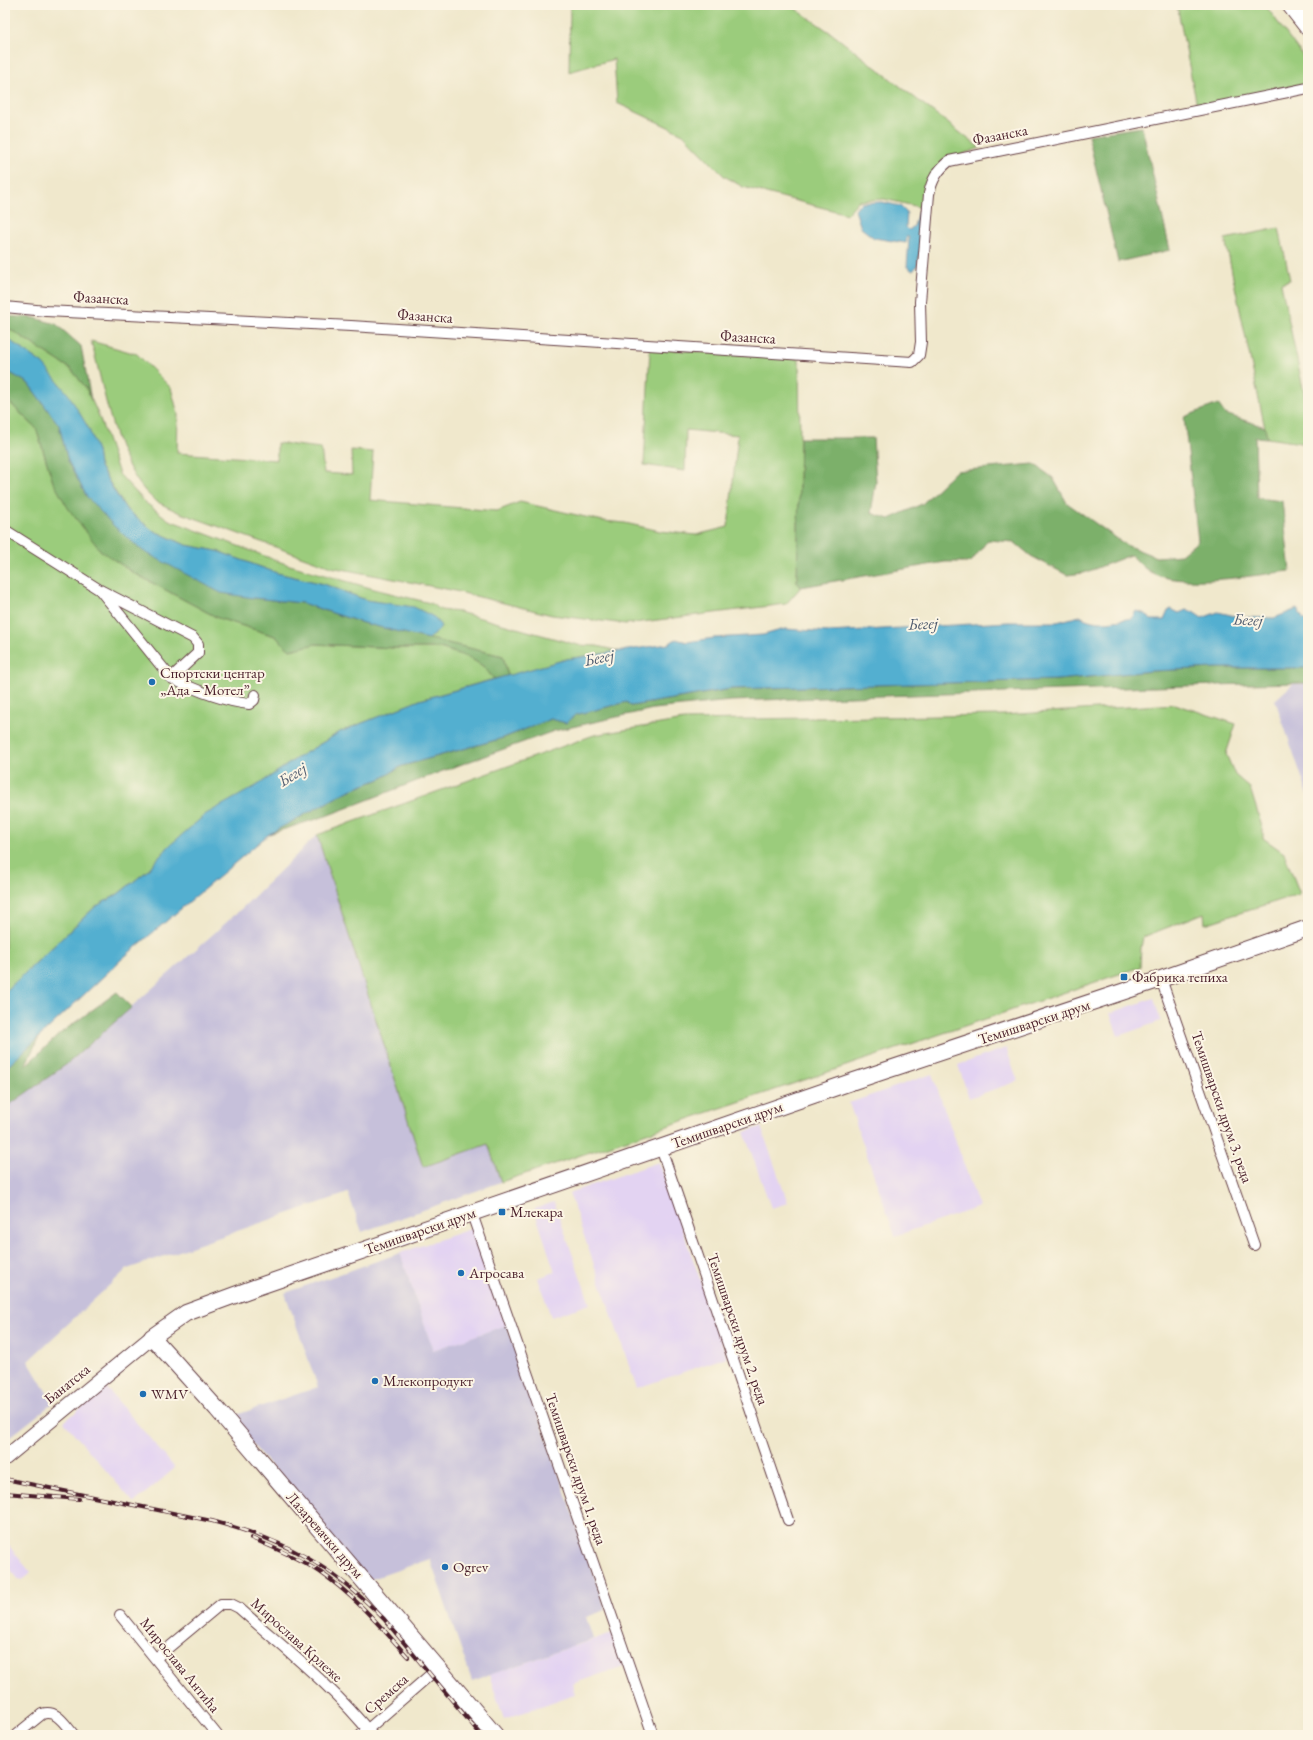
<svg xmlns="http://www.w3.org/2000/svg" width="1313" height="1740" viewBox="0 0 1313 1740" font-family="'EB Garamond',serif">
  <rect width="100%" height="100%" fill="#fcf5e5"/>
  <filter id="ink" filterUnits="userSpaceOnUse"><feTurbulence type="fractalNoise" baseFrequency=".025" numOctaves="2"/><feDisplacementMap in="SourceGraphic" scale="8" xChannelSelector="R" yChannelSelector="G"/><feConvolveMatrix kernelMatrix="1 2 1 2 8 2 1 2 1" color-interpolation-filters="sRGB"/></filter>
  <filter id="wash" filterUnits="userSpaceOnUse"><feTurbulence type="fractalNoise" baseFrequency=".012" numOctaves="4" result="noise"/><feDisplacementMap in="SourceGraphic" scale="16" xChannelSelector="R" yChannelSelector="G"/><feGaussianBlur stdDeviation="0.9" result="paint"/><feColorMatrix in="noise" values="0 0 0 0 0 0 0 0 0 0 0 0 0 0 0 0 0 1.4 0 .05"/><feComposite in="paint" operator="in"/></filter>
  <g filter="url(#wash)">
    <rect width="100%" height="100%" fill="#f0e8cc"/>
    <!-- built -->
    <path fill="#e3d3f2" d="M1154 998 1161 1021 1118 1036 1110 1013Z
      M1006 1048 1018 1081 969 1098 958 1065Z
      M932 1074 979 1207 895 1236 849 1103Z
      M761 1127 788 1203 771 1208 744 1132Z
      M659 1162 727 1357 637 1388 569 1193Z
      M554 1202 590 1304 551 1317 538 1278 555 1272 534 1209Z
      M473 1228 507 1325 433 1350 400 1253Z
      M106 1387 175 1468 134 1503 64 1422Z
      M5 1541 31 1573 20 1581 5 1563Z
      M612 1633 624 1666 572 1684 575 1694 504 1719 489 1675Z"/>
    <!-- industrial -->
    <path fill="#c6c0da" d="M1308 683V795L1275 700 1293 684Z
      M317 835 423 1167 488 1144 501 1182 362 1232 348 1193 127 1269 28 1361 53 1403 5 1441V1111L9 1105 67 1064 238 912Z
      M400 1253 433 1350 507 1325 606 1610 586 1617 593 1639 472 1681 430 1559 366 1581 230 1417 318 1387 285 1293Z"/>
    <!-- green -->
    <path fill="#9bcc7b" stroke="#727653" d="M570 5H790L831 33 980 148 943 161 923 208 884 199 858 201 847 214 743 187 724 176 683 134 617 103 614 59 569 72Z
      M1177 5H1265L1308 63V84L1197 106Z
      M1279 228 1290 280 1281 283 1308 412V444L1267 438 1225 239Z
      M5 326 71 369 86 388 99 416 119 474 146 503 169 520 286 564 374 589 430 603 441 610 459 612 578 645 597 646 618 651 567 659 508 676 503 656 428 639 438 631 414 608 366 600 324 584 277 573 217 551 186 545 152 530 126 509 99 465 97 451 43 364 5 337Z
      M91 341 137 354 171 388 178 414 177 453 277 460V443L321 448 324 473 352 475 351 450 373 452 370 500 497 511 520 502 603 521 625 523 660 531 696 535 728 527 738 435 686 430 685 471 644 465 650 348 799 359 800 438 797 582 801 587 786 604 626 624 552 615 451 590 331 567 178 512C170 508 160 504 153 499 114 464 105 390 91 341Z
      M5 401H8L36 428 53 482 100 550 132 572 218 618 275 636 290 650 312 644 395 648H440L468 657 483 666 494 679 420 700 340 732 297 758 169 846 147 871 118 894 95 907 5 992Z
      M1175 704 1236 724 1226 754 1235 775 1250 788 1263 830V838L1284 853 1300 894 1205 924 1204 913 1143 937 1141 948 1140 967 501 1182 488 1144 423 1167 317 835 594 735 684 720 1003 715Z"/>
    <!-- forest -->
    <path fill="#7cb06b" stroke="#63684b" d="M1142 127 1170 250 1118 262 1088 135Z
      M5 316 35 318 56 324 81 346 91 400 86 388 71 369 5 326Z
      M5 370 28 383 59 425 68 461 87 497 253 598 302 603 363 623 503 656 508 676 494 679 483 666 468 657 440 648H395L316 644 290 650 275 636 218 618 132 572 100 550 68 508 53 482 36 428 8 401H5Z
      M1218 404 1225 414 1265 427 1267 438 1255 437 1257 498 1282 501 1290 571C1255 575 1180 589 1150 572 1143 568 1137 560 1131 555L1084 573 1067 575 1031 556 1014 542 988 540 971 562H945L801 587 797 582 800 438H873L876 482 871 513 889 519 922 504 956 471 1034 464 1053 478 1067 503 1126 545 1156 557 1181 555 1198 541 1184 417Z
      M1215 668H1308V683L1246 684 731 701 653 709 554 731 440 772 326 816 269 834 348 791 382 778 402 766 503 738 551 719 566 723 575 715 627 702 631 706 731 689 1057 680 1152 671Z
      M117 992 132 1007 67 1064 9 1105 5 1111V1069L40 1035 25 1066 62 1032Z"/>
    <!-- water -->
    <path fill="#52afd0" stroke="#4e677e" d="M882 202 900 206 907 213 906 227 909 230 914 226 918 211H921L925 223 917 266 913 271 907 267 909 238 907 236 906 243 874 238 861 228 855 210 861 203Z
      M5 337 43 364 69 395 89 429 97 451 99 465 115 492 126 509 152 530 186 545 217 551 277 573 324 584 366 600 414 607 434 617 441 626 438 631 428 639 363 623 302 603 253 598 221 593 143 551 115 527 87 497 68 461 59 425 28 383 5 370Z
      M1171 609 1179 613 1186 610 1193 612 1202 618 1218 612 1239 617 1274 618 1297 609 1304 620H1308V668H1215L1152 671 1057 680 731 689 631 706 627 702 575 715 566 723 551 719 503 738 402 766 382 778 348 791 269 834 123 958 5 1069V992L95 907 118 894 147 871 169 846 206 814 258 785 297 758 340 732 420 700 567 659 668 644 676 639 687 642 714 638 763 635 785 629 829 632 1008 622H1057L1080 616C1096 626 1114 621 1132 618L1136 611 1146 614 1151 620H1164L1168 611Z"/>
  </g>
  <g filter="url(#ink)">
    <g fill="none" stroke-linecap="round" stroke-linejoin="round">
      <defs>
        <path id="minor" d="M5 307 46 311 351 326 912 362 919 355 921 342 920 302 929 194C932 179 938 170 949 161L1308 88
          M5 530 100 590 193 638 198 644V653L171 678 100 590
          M171 678C195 690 222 701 249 704L254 700 255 695
          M1161 979 1254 1245
          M661 1148 788 1520
          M472 1214 653 1735
          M120 1615 217 1735
          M156 1658 221 1604H231L239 1608C285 1649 334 1687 372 1735
          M16 1735 42 1714C57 1709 65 1725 74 1735
          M361 1735 430 1675"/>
        <path id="secondary" d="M5 1458 152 1337"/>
        <path id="primary" d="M1290 5 1308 28
          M495 1735 217 1409 152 1337 186 1313 254 1288 854 1081 1161 979 1308 928"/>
      </defs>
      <!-- minor casing -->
      <use href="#minor" stroke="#633d43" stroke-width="12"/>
      <!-- secondary casing -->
      <use href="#secondary" stroke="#633d43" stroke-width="16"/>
      <!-- primary casing -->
      <use href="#primary" stroke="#633d43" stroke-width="18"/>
      <!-- minor -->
      <use href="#minor" stroke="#fff" stroke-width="10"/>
      <!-- secondary -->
      <use href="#secondary" stroke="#fff" stroke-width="14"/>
      <!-- primary -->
      <use href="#primary" stroke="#fff" stroke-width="16"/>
      <defs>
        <path id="rail" d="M5 1479 212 1521C285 1540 331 1565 384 1619L481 1735
          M5 1493 79 1499
          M251 1538C275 1548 298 1558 320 1572 354 1595 381 1627 408 1657"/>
      </defs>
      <!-- rail casing -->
      <use href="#rail" stroke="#4a1f2b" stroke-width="4"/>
      <!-- rail -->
      <use href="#rail" stroke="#fcf5e5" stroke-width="2.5" stroke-dasharray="8" stroke-linecap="butt"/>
    </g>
  </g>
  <!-- markers -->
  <g fill="#1f6fb2" stroke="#fcf5e5" stroke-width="1.5">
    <circle cx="152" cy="682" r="4"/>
    <rect x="1120" y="973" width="8" height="8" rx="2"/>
    <rect x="498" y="1208" width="8" height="8" rx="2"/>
    <circle cx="461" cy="1273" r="4"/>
    <circle cx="375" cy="1381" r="4"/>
    <circle cx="143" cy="1394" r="4"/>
    <circle cx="445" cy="1567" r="4"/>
  </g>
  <g text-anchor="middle" stroke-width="4" stroke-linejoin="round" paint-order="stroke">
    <!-- street labels -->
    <g font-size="15" fill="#4a1f2b" stroke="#fcf5e5">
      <text transform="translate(1000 135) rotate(-11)" y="5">Фазанска</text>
      <text transform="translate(101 298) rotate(3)" y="5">Фазанска</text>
      <text transform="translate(425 316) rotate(4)" y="5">Фазанска</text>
      <text transform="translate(748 337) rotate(3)" y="5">Фазанска</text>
      <text transform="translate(1034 1022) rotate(-18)" y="5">Темишварски друм</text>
      <text transform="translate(1222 1107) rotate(71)" y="5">Темишварски друм 3. реда</text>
      <text transform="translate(727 1125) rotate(-19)" y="5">Темишварски друм</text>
      <text transform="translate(420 1231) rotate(-19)" y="5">Темишварски друм</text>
      <text transform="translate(738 1329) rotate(71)" y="5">Темишварски друм 2. реда</text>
      <text transform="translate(67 1384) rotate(-39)" y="5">Банатска</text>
      <text transform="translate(576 1469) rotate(71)" y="5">Темишварски друм 1. реда</text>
      <text transform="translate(325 1535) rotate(49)" y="5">Лазаревачки друм</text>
      <text transform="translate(297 1640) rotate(42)" y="5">Мирослава Крлеже</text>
      <text transform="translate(180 1665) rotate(51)" y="5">Мирослава Антића</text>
      <text transform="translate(386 1694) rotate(-41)" y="5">Сремска</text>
    </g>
    <!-- poi labels -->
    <g font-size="15" fill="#4a1f2b" stroke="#fcf5e5" text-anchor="start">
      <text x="160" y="678">Спортски центар<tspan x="160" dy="17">„Ада – Мотел”</tspan></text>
      <text x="1132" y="982">Фабрика тепиха</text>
      <text x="510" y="1217">Млекара</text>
      <text x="469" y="1278">Агросава</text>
      <text x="383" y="1386">Млекопродукт</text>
      <text x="151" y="1399">WMV</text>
      <text x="453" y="1572">Ogrev</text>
    </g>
    <!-- water labels -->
    <g font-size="16" font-style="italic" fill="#4d596d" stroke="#fcf5e5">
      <text transform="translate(1248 619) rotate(2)" y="6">Бегеј</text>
      <text transform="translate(923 623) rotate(-3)" y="6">Бегеј</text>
      <text transform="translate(599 657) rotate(-12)" y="6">Бегеј</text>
      <text transform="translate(292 774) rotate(-33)" y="6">Бегеј</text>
    </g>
  </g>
  <!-- margin -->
  <rect width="1313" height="1740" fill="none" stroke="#fcf5e5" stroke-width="20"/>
</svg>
